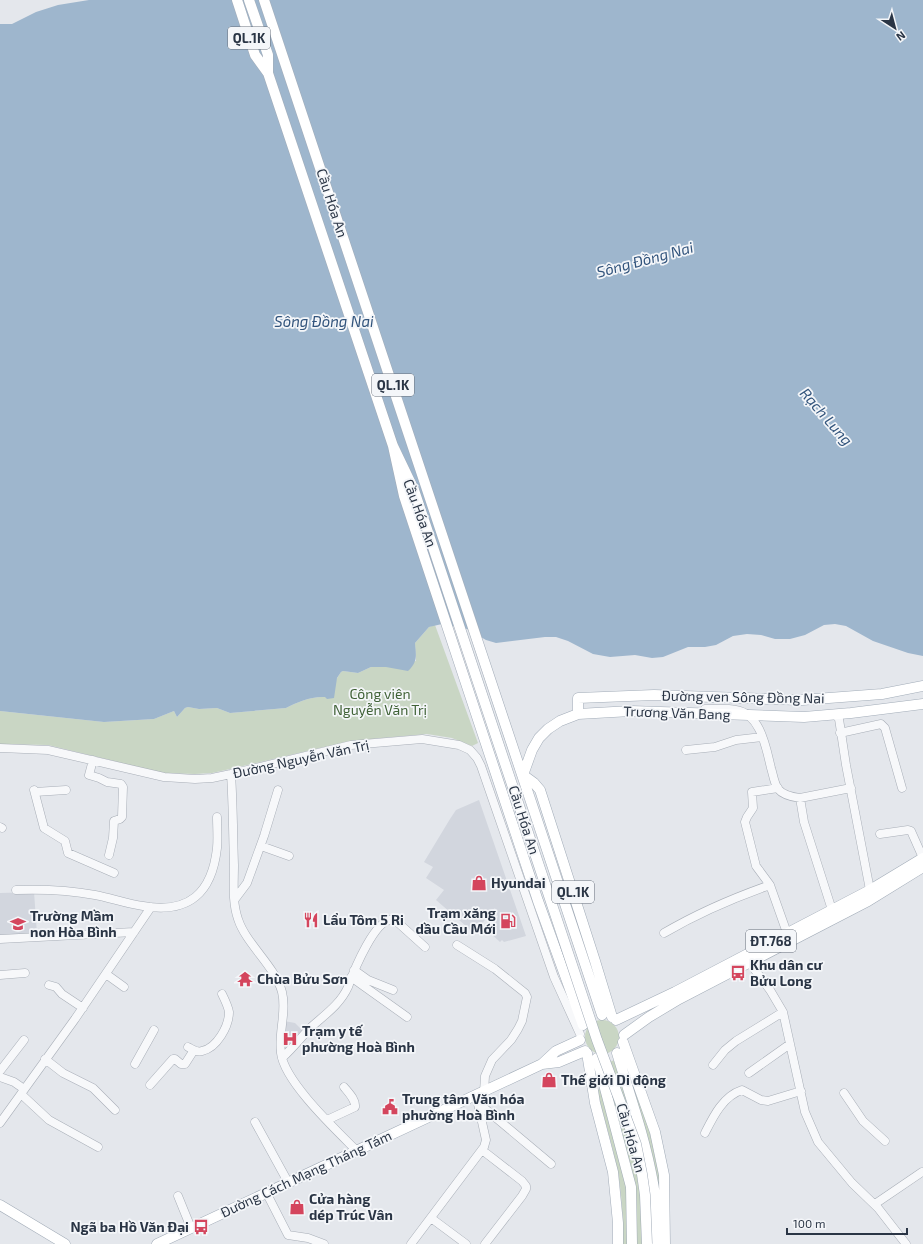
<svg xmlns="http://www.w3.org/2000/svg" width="923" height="1244" viewBox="0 0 923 1244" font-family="'Exo 2',sans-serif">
  <rect width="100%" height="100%" fill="#e4e7ec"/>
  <!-- built -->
  <path fill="#d2d6de" d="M479 800 526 936 504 942 502 940 500 942 487 930 498 917 495 908 474 933 436 900 444 890 426 878 433 867 424 862 450 819 456 810Z
    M34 892 37 934 0 937V893Z
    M284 1021 295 1023 303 1031 283 1053Z"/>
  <!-- green -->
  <path fill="#c9d6c4" d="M435 625 478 743 472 746 452 738 427 734 382 738 350 741 230 769 212 773 195 774 163 773 48 745 0 744V711L104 722 154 719 174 711 177 717 185 708 188 707 199 709 217 708 230 713 286 708C297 702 312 696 325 697L341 672 343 671 358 673 371 667H386L416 661 415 643 429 627Z
    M585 1037a17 17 0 1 1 34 0a17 17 0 1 1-34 0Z
    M615 1060C627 1102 641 1143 649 1185 652 1205 651 1225 651 1244H636L635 1184 603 1064Z
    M630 1079H631L651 1133 659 1175 660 1209C656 1164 643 1122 630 1079Z
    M601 1089 627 1187V1244H623C623 1219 622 1192 617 1168 612 1142 603 1116 597 1090Z"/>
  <!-- water -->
  <path fill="#9eb6cd" d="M89 0H923V656L908 653 873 641 846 626 835 624 824 625 805 635 790 639H775L761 635 747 634 733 636 716 645 705 647H688L663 657 652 658 635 655 610 657 593 654 568 641 556 637H545L496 643 486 640 467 629 442 624 429 627 415 643C416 655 418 662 408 671L386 667H371L358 673 343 671 341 672 337 678 334 698 327 699 325 697C312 696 297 702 286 708L230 713 217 708 199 709 188 707 185 708 177 717 174 711 154 719 104 722 0 711V24H12L36 12 58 5Z"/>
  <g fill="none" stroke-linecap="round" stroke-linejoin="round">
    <defs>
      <path id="minor" d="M705 709C715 709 726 708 736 710 761 714 766 748 771 768 773 774 774 783 778 789 783 795 792 797 800 798L851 788
        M832 715H836L839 719 846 765 870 890
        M840 733 881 724 885 728 902 788
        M0 748 48 750 164 777 195 779 212 778 231 774 351 745 422 739 459 745 470 750 477 758 481 766 554 977 580 1034
        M686 750 715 747 736 740 762 737
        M93 760 89 775 99 778 107 782 121 784 123 787 122 817 120 819 114 821 113 838 109 855
        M231 774C233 804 233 835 234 865 234 883 232 902 238 919 246 944 275 966 282 992 287 1012 278 1033 281 1053 284 1081 335 1129 356 1150
        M778 788 752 792 753 808 747 817 745 822 756 866 770 885 787 933
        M34 790 44 828 65 841 68 853 114 873
        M35 792 66 790
        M800 798 804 822 832 910
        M0 827 2 828
        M880 834 908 830 911 831 923 858
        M261 846 289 856
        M16 890C44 889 68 890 95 895 111 898 127 904 143 906 189 914 212 893 217 848 218 838 217 827 217 817
        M235 899 247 883 264 836 278 790
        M664 933C698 913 733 898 770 885
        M0 939 134 932
        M457 945 495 969 525 993 527 997 522 1021 518 1029 511 1040 492 1060 485 1076 484 1092
        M749 962 770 990 783 1012 805 1112 818 1142 852 1183 878 1208 906 1244
        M354 970 368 980 393 990
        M106 974 124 987
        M0 975 25 973
        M351 977 407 1017
        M49 985 56 987 62 994 83 1008
        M188 1047C192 1049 197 1053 202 1051 217 1048 229 1026 229 1012 228 1006 225 1000 222 994
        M282 1058C292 1049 300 1039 309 1029 323 1016 340 1005 348 987 353 973 376 914 395 920L425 947
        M45 1059 63 1073 93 1088 115 1110
        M135 1064 154 1030
        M713 1065 725 1050 736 1041 783 1012
        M0 1071 24 1040
        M749 1073 790 1044
        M0 1077 14 1082 24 1089
        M150 1085 173 1059H175L181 1064H185L194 1050
        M844 1093 863 1121 885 1141
        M21 1094 49 1120 98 1147
        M477 1102 551 1164
        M327 1120 355 1107C356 1100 349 1093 344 1087
        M255 1122 288 1182
        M0 1123 75 1019 151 907
        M705 1133C713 1117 723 1096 742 1090L761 1100 768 1101 801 1091
        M482 1150 522 1181 526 1186V1189L522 1196 485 1244
        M266 1192 288 1235 308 1238 324 1244
        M178 1196 191 1228
        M875 1204 922 1172
        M431 1218 466 1244
        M411 1244 484 1147 486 1140 476 1095"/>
      <path id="major" d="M237 0 255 55 268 73 393 446 414 490
        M249 0 268 55V73
        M264 0 602 1015
        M393 446 404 496 538 901 583 1025
        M578 714V698L654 695 802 700 882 694 923 686
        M523 775 532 750 539 738 548 729 560 721 578 714 631 711 804 717 851 713 923 704
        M523 775 534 783 540 790 595 961 612 1017
        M616 1020 675 992 870 890 923 858
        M624 1035 649 1017 679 999 868 901 923 867
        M623 1042 655 1132 664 1175 665 1244
        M587 1053 595 1103 613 1172 618 1223V1244
        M617 1053C630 1096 645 1138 653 1183 657 1203 656 1224 656 1244
        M597 1058 631 1187 632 1244
        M542 1064 559 1062 585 1051
        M0 1205 65 1244
        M157 1244 542 1064 556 1051 580 1040"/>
    </defs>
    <!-- minor casing -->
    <use href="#minor" stroke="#a8aeb7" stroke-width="9"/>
    <!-- major casing -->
    <use href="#major" stroke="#a2acb8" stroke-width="11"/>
    <!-- minor -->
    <use href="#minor" stroke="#f7f8fa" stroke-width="8"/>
    <!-- major -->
    <use href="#major" stroke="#fff" stroke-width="10"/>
    <defs>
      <path id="major-bridge" d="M414 490 597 1040 636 1144 642 1174 645 1195 647 1244"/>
    </defs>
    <!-- major-bridge casing -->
    <use href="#major-bridge" stroke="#a2acb8" stroke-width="11" stroke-linecap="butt"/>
    <!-- major-bridge -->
    <use href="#major-bridge" stroke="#fff" stroke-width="10"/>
  </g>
  <!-- icons -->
  <defs>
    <symbol id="shop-bare" viewBox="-9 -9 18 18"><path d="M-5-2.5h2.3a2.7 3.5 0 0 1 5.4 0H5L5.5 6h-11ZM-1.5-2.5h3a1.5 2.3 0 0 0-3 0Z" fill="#d4455d" stroke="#f4f6f9" stroke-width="2.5" paint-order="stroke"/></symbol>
    <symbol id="restaurant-bare" viewBox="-9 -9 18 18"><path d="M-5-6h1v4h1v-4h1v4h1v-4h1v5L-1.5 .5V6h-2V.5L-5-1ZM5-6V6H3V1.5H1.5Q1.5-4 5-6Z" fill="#d4455d" stroke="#f4f6f9" stroke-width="2.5" paint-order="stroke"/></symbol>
    <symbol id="fuel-bare" viewBox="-9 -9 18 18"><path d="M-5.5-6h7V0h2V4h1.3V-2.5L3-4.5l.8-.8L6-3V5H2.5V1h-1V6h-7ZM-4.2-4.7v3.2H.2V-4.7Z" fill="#d4455d" stroke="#f4f6f9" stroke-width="2.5" paint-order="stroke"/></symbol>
    <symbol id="school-bare" viewBox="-9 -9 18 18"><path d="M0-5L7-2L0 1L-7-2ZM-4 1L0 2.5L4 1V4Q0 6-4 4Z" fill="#d4455d" stroke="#f4f6f9" stroke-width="2.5" paint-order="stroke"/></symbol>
    <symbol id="bus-bare" viewBox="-9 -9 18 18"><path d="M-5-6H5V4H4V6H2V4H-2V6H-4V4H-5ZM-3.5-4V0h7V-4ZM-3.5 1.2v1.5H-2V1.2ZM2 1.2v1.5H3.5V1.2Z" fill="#d4455d" stroke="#f4f6f9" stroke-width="2.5" paint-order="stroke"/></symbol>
    <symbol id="temple-bare" viewBox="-9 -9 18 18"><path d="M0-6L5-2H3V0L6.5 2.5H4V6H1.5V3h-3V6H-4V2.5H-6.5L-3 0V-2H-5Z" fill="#d4455d" stroke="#f4f6f9" stroke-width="2.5" paint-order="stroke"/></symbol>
    <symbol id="hospital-bare" viewBox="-9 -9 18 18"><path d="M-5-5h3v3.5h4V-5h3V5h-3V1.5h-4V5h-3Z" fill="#d4455d" stroke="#f4f6f9" stroke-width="2.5" paint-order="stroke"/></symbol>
    <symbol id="civic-bare" viewBox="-9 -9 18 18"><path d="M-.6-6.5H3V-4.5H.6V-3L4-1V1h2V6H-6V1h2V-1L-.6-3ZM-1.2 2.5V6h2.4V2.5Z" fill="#d4455d" stroke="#f4f6f9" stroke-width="2.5" paint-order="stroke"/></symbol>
  </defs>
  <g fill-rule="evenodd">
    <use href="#shop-bare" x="468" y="872" width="22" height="22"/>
    <use href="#restaurant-bare" x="300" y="909" width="22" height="22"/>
    <use href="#fuel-bare" x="497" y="910" width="22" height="22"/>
    <use href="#school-bare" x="7" y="913" width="22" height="22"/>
    <use href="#bus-bare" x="727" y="962" width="22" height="22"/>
    <use href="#temple-bare" x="234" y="968" width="22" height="22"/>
    <use href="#hospital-bare" x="279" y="1028" width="22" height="22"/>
    <use href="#shop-bare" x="538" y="1069" width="22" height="22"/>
    <use href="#civic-bare" x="379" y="1096" width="22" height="22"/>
    <use href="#shop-bare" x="286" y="1196" width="22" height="22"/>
    <use href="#bus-bare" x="190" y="1216" width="22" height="22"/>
  </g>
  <g text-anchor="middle" stroke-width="3.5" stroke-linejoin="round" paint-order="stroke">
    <!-- shield labels -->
    <g fill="#f4f6f9" stroke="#676f7b" stroke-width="1">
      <rect x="228" y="27" width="42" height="22" rx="3"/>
      <rect x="372" y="374" width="42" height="22" rx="3"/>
      <rect x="552" y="881" width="42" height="22" rx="3"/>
      <rect x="746" y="930" width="50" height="22" rx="3"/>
    </g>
    <g font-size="13" font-weight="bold" fill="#2a3545">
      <text x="249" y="43">QL.1K</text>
      <text x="393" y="390">QL.1K</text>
      <text x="573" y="897">QL.1K</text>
      <text x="771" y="946">ĐT.768</text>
    </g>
    <!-- street labels -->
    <g font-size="14" fill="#2a3545" stroke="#f4f6f9">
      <text transform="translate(332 203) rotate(72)" y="5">Cầu Hóa An</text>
      <text transform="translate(420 513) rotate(70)" y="5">Cầu Hóa An</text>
      <text transform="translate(743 697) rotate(1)" y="5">Đường ven Sông Đồng Nai</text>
      <text transform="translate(677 713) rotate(2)" y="5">Trương Văn Bang</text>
      <text transform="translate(301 759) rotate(-12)" y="5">Đường Nguyễn Văn Trị</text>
      <text transform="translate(524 820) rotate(72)" y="5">Cầu Hóa An</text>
      <text transform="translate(631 1138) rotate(74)" y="5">Cầu Hóa An</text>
      <text transform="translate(306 1174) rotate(-25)" y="5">Đường Cách Mạng Tháng Tám</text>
    </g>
    <!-- park labels -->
    <g font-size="14" fill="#406237" stroke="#f4f6f9">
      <text x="380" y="699">Công viên<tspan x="380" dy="16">Nguyễn Văn Trị</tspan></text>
    </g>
    <!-- poi labels -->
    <g font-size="14" font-weight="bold" fill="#2a3545" stroke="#f4f6f9" text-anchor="start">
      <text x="491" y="888">Hyundai</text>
      <text x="496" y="918" text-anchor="end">Trạm xăng<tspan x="496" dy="16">dầu Cầu Mới</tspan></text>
      <text x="30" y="921">Trường Mầm<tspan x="30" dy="16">non Hòa Bình</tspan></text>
      <text x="323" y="925">Lẩu Tôm 5 Ri</text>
      <text x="750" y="970">Khu dân cư<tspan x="750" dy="16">Bửu Long</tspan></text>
      <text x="257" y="984">Chùa Bửu Sơn</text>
      <text x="302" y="1036">Trạm y tế<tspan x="302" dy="16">phường Hoà Bình</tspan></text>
      <text x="561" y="1085">Thế giới Di động</text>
      <text x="402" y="1104">Trung tâm Văn hóa<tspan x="402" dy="16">phường Hoà Bình</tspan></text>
      <text x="309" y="1204">Cửa hàng<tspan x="309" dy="16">dép Trúc Vân</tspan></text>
      <text x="189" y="1232" text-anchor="end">Ngã ba Hồ Văn Đại</text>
    </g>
    <!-- water labels -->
    <g font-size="15" font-style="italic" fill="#32547c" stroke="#f4f6f9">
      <text transform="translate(645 260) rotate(-15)" y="5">Sông Đồng Nai</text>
      <text x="324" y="327">Sông Đồng Nai</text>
      <text transform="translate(826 417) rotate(49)" y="5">Rạch Lung</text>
    </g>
  </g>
  <!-- north arrow -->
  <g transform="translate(895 28) rotate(144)" stroke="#f4f6f9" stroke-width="3" paint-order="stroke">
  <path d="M0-3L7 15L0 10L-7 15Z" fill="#2a3545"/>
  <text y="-6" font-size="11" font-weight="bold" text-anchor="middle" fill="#2a3545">N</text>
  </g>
  <!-- scale -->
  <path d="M787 1228v6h120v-6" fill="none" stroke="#2a3545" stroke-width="2"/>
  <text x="793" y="1228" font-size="12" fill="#2a3545" stroke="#f4f6f9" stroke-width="3" paint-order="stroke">100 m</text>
</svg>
